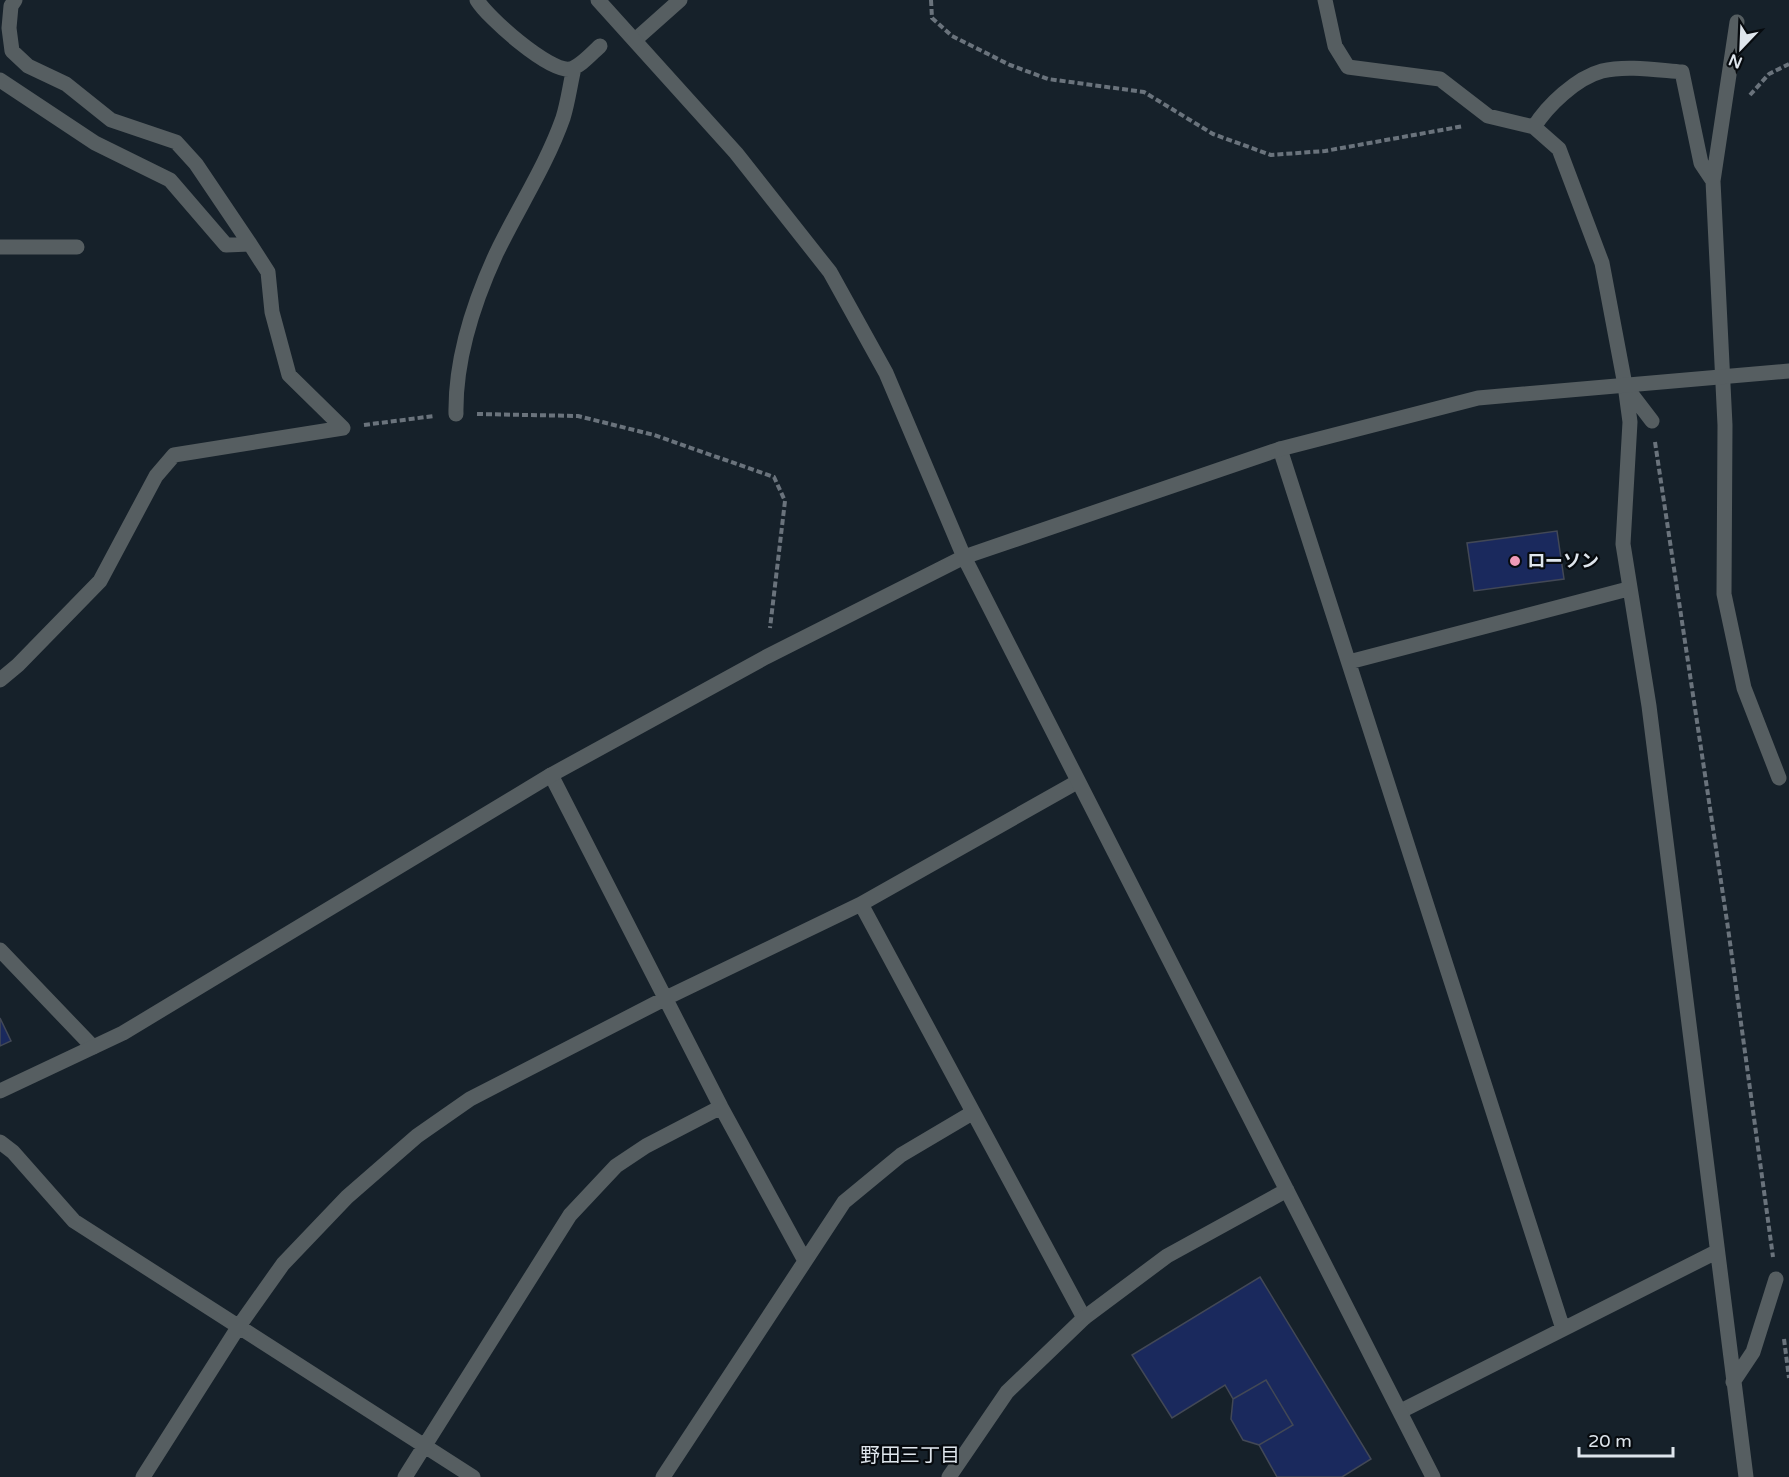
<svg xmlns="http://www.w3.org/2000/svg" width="1789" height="1477" viewBox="0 0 1789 1477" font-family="'Varela Round','Noto Sans JP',sans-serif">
  <rect width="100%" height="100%" fill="#16212a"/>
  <!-- building -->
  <path fill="#1a295d" stroke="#424856" stroke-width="1.5" d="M1557 531 1564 579 1474 591 1467 543Z
    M0 1018 11 1041 0 1046Z
    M1260 1277 1371 1459 1342 1477H1277L1259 1445 1243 1440 1231 1419 1233 1399 1225 1385 1172 1418 1132 1355Z
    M1266 1380 1293 1425 1259 1445 1243 1440 1231 1419 1233 1399Z"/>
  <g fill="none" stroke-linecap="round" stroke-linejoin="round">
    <!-- path -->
    <path stroke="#6a737c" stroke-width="4" stroke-dasharray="6 3" stroke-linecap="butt" d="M931 0 932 18 952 36 1010 65 1048 79 1144 92 1213 134 1271 155 1325 151 1464 126
      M1750 95 1769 74 1789 64
      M477 414 578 416 654 435 774 477 785 501 770 628
      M364 425 434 416
      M1655 442 1728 928 1773 1257
      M1784 1339 1789 1378"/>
    <!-- minor -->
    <path stroke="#565e61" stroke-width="15" d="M477 0C488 18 549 72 570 69 580 67 592 53 600 46
      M1325 0 1335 46 1348 67 1440 79 1488 116 1534 127 1559 149 1602 263 1625 385 1630 422 1623 544 1649 706 1746 1477
      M1737 22 1713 181 1725 425 1724 594 1744 688 1779 778
      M635 40 680 0
      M0 80 95 143 170 180 226 245 250 244 196 164 176 142 111 120 66 84 28 66 12 51 9 28 11 6 15 0
      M1534 127C1547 106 1576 78 1602 71 1626 65 1657 70 1682 72L1701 163 1713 181
      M250 244 268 272 272 312 289 375 343 428
      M0 247H77
      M1626 387 1652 421
      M456 414C455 361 474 302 496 254 518 208 546 166 563 118 568 102 570 85 574 68
      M1280 449 1563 1329
      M1349 662 1628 589
      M0 680 18 665 100 581 156 476 174 455 343 428
      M551 775 721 1107 805 1261
      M861 904 1084 1318
      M0 950 93 1047
      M0 1142 13 1152 74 1221 473 1477
      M1733 1382 1753 1352 1776 1279
      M1401 1411 1716 1252
      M143 1477 239 1326 283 1264 347 1197 417 1136 470 1099 666 998 861 904 1077 782
      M405 1477 570 1215 616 1166 646 1146 721 1107
      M663 1477 844 1202 901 1155 972 1113"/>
    <!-- tertiary -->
    <path stroke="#565e61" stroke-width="15" d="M598 0 736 153 830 272 886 373 964 557 1433 1477
      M0 1091 123 1033 551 775 766 657 964 557 1280 449 1478 398 1789 371
      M949 1477 1007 1392 1084 1318 1167 1256 1287 1190"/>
  </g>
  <!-- markers -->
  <circle fill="#ef9ab8" stroke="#060a0e" stroke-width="2" cx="1515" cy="561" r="6"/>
  <g text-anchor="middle" stroke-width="4.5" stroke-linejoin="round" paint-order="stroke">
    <!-- poi labels -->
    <g font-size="18" font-weight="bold" fill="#dee5ec" stroke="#060a0e" text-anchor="start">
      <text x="1527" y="567">ローソン</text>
    </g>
    <!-- neighbourhood labels -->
    <g font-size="20" fill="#dee5ec" stroke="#060a0e">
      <text x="910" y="1462">野田三丁目</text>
    </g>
  </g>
  <!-- north arrow -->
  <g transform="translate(1741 48) rotate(203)" stroke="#060a0e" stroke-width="4.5" paint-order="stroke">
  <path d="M0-4.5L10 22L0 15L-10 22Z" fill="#dee5ec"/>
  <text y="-9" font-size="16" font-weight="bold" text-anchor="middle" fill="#dee5ec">N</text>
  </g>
  <!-- scale -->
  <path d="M1579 1447v9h94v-9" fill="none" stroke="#dee5ec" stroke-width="3"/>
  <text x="1588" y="1447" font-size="18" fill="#dee5ec" stroke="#060a0e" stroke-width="4.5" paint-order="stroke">20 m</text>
</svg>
